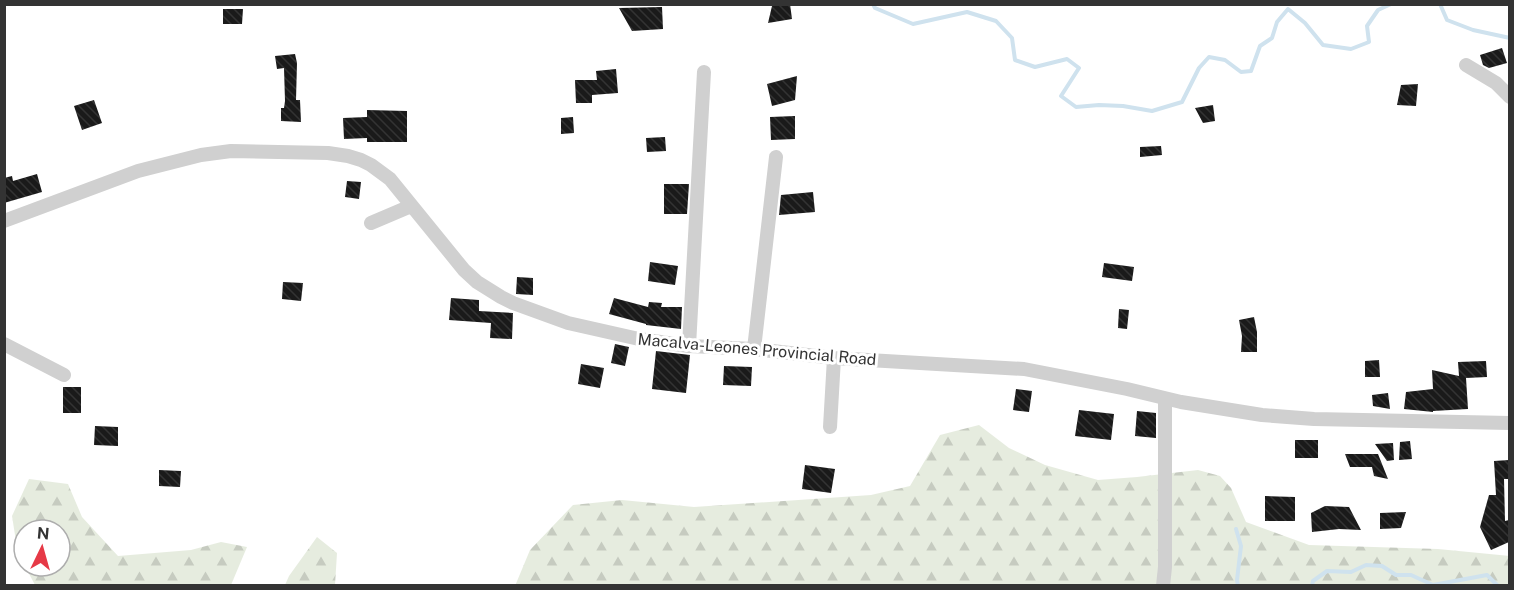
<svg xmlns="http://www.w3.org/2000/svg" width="1514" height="590" viewBox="0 0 1514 590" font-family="'Public Sans',sans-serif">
  <defs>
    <pattern id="forest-firs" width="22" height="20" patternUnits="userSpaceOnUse" patternTransform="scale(1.5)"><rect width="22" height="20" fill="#e6ecdf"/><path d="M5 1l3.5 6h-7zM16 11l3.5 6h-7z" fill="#c6cbc0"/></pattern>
    <pattern id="building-back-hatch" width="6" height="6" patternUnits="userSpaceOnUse" patternTransform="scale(1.5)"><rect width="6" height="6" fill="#1a1a1a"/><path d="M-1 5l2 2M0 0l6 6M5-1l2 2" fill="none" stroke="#333"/></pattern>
  </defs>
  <rect width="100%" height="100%" fill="#fff"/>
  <!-- forest -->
  <path fill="url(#forest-firs)" d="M979 425 1009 448 1045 465 1098 480 1137 477 1198 470 1220 476 1231 488 1246 522 1309 545 1438 549 1510 556 1509 586H515L530 550 573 505 622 500 694 507 871 495 910 486 940 435Z
    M29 479 68 484 82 517 118 556 191 550 221 542 247 547 231 585H35L25 566H60V530H24V565L18 554 12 516Z
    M317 537 337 553 335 585H285L289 576Z"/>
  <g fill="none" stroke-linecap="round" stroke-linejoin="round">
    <!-- stream -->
    <path stroke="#cfe2ee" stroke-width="4" d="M873 4 875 8 913 24 967 12 996 21 1012 38 1015 60 1035 67 1067 59 1079 68 1061 96 1076 107 1099 105 1123 106 1152 111 1182 102 1199 68 1209 57 1225 60 1241 72 1251 71 1260 46 1272 38 1277 22 1288 9 1305 23 1323 45 1351 49 1369 42 1367 26 1378 10 1391 4
      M1440 4 1447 20 1473 30 1510 38
      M1236 529 1241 546 1237 580 1238 586
      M1312 586 1313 581 1327 571 1351 572 1366 565 1382 566 1396 575H1411L1433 585 1487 575 1498 586"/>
  </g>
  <!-- building -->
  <path fill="url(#building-back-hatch)" d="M786 4H790L792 19 768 23 772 6Z
    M662 7 663 29 632 31 619 8Z
    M223 9H243L242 24H223Z
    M1502 48 1507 63 1489 68 1483 65 1480 55Z
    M295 54 297 63 296 100H300L301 122 281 121V108H284L285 101 284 68 277 69 275 56Z
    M616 69 618 93 592 95V103H576L575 80H597L596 71Z
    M797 76 795 100 772 106 767 84Z
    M1418 84 1416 106 1397 105 1401 85Z
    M94 100 102 123 82 130 74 106Z
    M1213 105 1215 121 1203 123 1195 108Z
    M367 110 407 111V142H367V138L344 139 343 118 367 117Z
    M795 116V139L771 140 770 117Z
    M573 117 574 133 561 134V118Z
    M665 137 666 151 647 152 646 138Z
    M1161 146 1162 155 1140 157V147Z
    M37 174 42 192 4 203V178L12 176 13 181Z
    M347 181 361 182 359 199 345 197Z
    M664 184H689L687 214H664Z
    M813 192 815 212 779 215 781 195Z
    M650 262 678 266 675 285 648 281Z
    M1104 263 1134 267 1132 281 1102 277Z
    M517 277 533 278V295L516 294Z
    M283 282 303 283 301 301 282 299Z
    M451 298 479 300V311L513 313 512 339 490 338 491 323 449 320Z
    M614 298 648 307 649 302 662 303 661 307H682L681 329 646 325V324L609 314Z
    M1119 309 1129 310 1127 329 1118 328Z
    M1254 317 1257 332V352H1241L1242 336 1239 320Z
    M615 344 629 347 625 366 611 363Z
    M656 351 690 355 686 393 652 389Z
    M1379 360 1380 377H1365V361Z
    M1486 361 1487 377 1466 378 1468 409 1433 411V412L1404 409 1406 392 1433 389 1432 370 1459 376 1458 362Z
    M581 364 604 368 600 388 578 384Z
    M724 366 752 367 751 386 723 385Z
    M63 387H81V413H63Z
    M1016 389 1032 391 1029 412 1013 410Z
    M1388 393 1390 409 1373 406 1372 395Z
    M1079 410 1114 414 1111 440 1075 436Z
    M1137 411 1156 413V438L1135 436Z
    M95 426 118 427V446L94 445Z
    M1295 440H1318V458H1295Z
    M1410 441 1412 459 1399 460 1400 442Z
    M1393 443 1394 460 1387 461 1375 444Z
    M1345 454H1378L1388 479 1374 476 1372 467H1350Z
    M1509 460V479H1504L1505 521 1509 520V542L1491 550 1480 527 1489 495H1496L1494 461Z
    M805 465 835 469 831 493 802 489Z
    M159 470 181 471 180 487 159 486Z
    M1265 496 1295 497V521H1265Z
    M1325 506 1349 507 1361 530 1339 529 1312 532 1311 513Z
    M1406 512 1401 528 1380 529V513Z"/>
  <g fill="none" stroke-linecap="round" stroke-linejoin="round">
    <!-- minor -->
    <path stroke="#d0d0d0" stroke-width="14" d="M1466 65 1496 83 1510 97
      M4 221 138 171 201 155 231 151 328 153 348 156 361 160 371 165 390 179 464 270 477 282 501 297 513 303 568 323 639 339 689 346 754 349 834 358 1024 369 1127 389 1181 402 1262 415 1314 419 1510 423
      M371 223 411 206
      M4 344 64 375
      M689 346 704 72
      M754 349 776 157
      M830 427 834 358
      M1163 586 1165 567V399"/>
  </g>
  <g text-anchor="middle" stroke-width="6" stroke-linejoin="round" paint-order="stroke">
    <!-- street labels -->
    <g font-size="16" fill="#333" stroke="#fff">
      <text transform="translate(757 349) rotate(5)" y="6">Macalva-Leones Provincial Road</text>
    </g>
  </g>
  <!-- border -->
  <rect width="1514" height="590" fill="none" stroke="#333333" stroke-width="12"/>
  <!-- north arrow -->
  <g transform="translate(42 548) rotate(5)"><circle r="28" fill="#ffffff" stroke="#adadad" stroke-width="1.5"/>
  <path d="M0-4.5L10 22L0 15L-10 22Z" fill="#e63946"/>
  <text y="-9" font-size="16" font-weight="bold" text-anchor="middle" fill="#333333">N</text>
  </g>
</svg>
